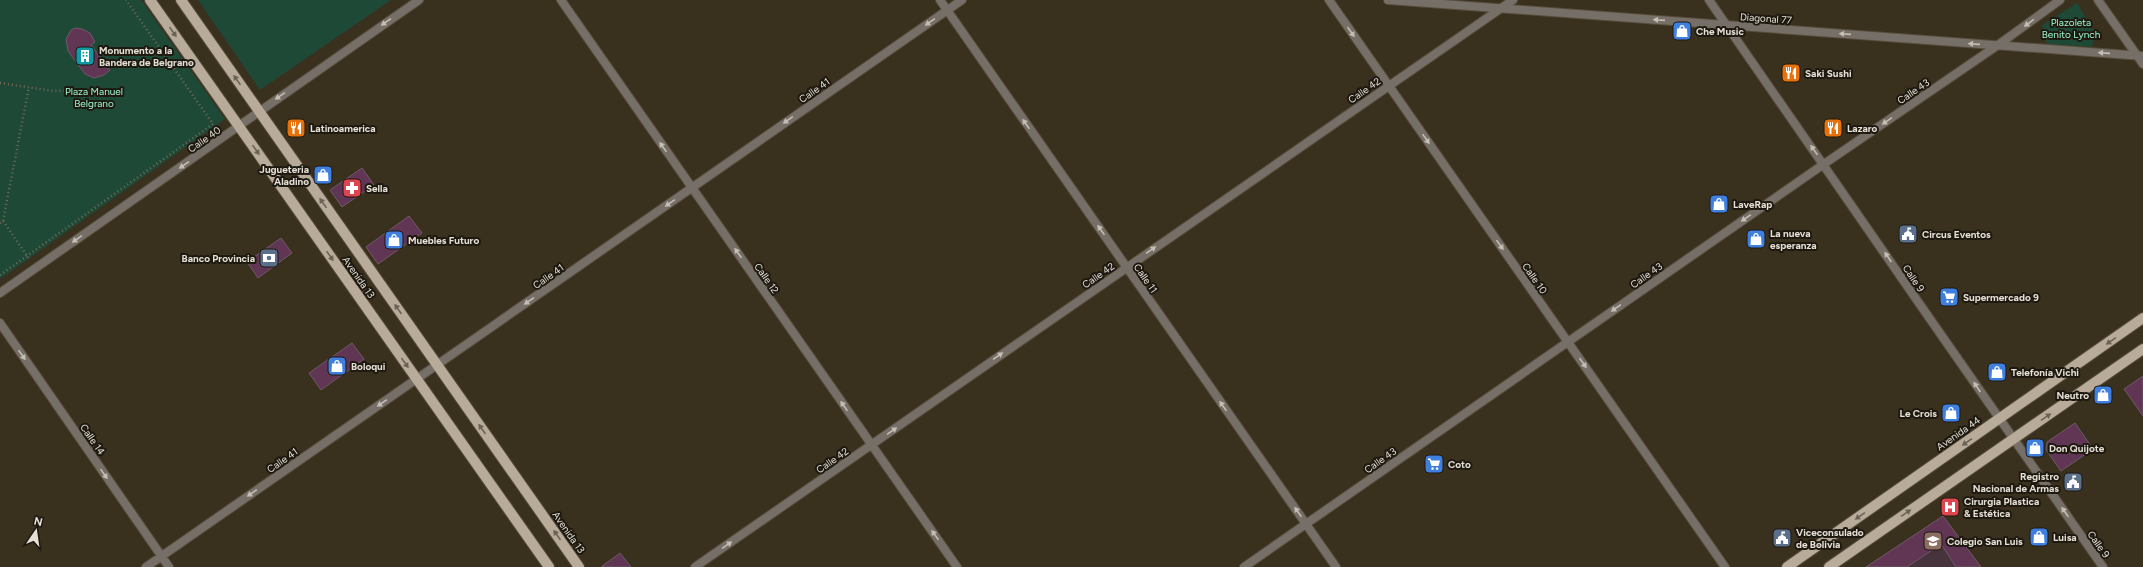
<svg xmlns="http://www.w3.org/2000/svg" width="2143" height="567" viewBox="0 0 2143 567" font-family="Figtree,sans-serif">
  <rect width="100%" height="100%" fill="#3a301e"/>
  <!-- education -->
  <path fill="#46333c" d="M1943 516 1981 567H1866Z"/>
  <!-- park -->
  <path fill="#1f4937" d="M0 0H141L225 119 0 279Z
    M198 0H391L260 90Z
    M2077 3 2095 33 2092 47 2047 44 2042 25Z"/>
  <!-- building -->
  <path fill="#613554" stroke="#6f5a67" d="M76 28 82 29 90 33 95 42 91 45 110 70 104 75 94 78 85 74 68 51 66 39 71 30Z
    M362 168 374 185 342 207 330 190Z
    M409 216 422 233 378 264 366 247Z
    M281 238 292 253 258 278 247 262Z
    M352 343 364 359 321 390 309 373Z
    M2143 376V416L2124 389Z
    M2075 423 2093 449 2061 471 2046 450 2047 442Z
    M1943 516 1981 567H1956L1941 544 1907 567H1866Z
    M620 553 631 567H601Z"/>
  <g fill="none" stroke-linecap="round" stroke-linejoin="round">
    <defs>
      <path id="street" d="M561 0 957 567
        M940 0 1336 567
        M1329 0 1725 567
        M1388 0 2143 56
        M1709 0C1840 190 1971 378 2103 567
        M2098 0 2143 64
        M0 293 419 0
        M0 323 169 567
        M146 567 962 0
        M695 567 1513 0
        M1244 567 1824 164 1998 45 2060 0"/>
      <path id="primary" d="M150 0 549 567
        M181 0 579 567
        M1787 567 2143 318
        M1829 567 2143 349"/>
    </defs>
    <!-- street casing -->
    <use href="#street" stroke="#564c3b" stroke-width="10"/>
    <!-- primary casing -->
    <use href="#primary" stroke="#564c3b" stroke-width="12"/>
    <!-- path -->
    <path stroke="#726a5a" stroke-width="2.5" stroke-dasharray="1 3" stroke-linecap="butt" d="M0 83 53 91 78 90
      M3 221 30 260
      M0 223 3 221 29 87
      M0 275 213 124 126 0"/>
    <!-- street -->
    <use href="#street" stroke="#766f67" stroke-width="8"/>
    <!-- primary -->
    <use href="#primary" stroke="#b9ab9a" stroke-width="10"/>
  </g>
  <!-- one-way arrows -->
  <defs><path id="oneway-solid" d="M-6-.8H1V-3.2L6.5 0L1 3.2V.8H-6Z"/></defs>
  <g fill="#c4beb4">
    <use href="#oneway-solid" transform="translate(1659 20) rotate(-176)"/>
    <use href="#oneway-solid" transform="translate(386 22) rotate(145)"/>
    <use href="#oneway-solid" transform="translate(930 22) rotate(145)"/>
    <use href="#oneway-solid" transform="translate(2029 23) rotate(144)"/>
    <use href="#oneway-solid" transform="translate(1351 32) rotate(55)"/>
    <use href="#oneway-solid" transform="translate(1845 34) rotate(-176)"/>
    <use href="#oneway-solid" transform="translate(1974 44) rotate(-176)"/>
    <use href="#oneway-solid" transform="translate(2104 53) rotate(-176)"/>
    <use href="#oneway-solid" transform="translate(280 96) rotate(145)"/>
    <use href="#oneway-solid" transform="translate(788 120) rotate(145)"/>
    <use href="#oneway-solid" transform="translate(1887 121) rotate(146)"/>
    <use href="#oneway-solid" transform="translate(1026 124) rotate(-125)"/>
    <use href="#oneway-solid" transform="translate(1426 139) rotate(55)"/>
    <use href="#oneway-solid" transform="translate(663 147) rotate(-125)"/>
    <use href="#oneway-solid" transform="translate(1814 150) rotate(-125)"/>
    <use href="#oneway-solid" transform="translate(184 165) rotate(145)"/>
    <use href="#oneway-solid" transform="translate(670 203) rotate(145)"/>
    <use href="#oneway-solid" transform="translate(1746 218) rotate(145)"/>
    <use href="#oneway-solid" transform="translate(1101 230) rotate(-125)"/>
    <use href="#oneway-solid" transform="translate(77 239) rotate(145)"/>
    <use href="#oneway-solid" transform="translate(1500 245) rotate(55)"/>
    <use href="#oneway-solid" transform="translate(1151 250) rotate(-35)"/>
    <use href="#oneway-solid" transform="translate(738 253) rotate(-125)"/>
    <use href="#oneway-solid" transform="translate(1888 257) rotate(-124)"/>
    <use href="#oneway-solid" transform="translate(529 301) rotate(145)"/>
    <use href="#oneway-solid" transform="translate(1616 308) rotate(145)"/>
    <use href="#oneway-solid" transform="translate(22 355) rotate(55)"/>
    <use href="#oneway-solid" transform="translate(998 356) rotate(-35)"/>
    <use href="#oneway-solid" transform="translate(1583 363) rotate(55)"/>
    <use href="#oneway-solid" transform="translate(1977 387) rotate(-124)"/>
    <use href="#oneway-solid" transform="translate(382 403) rotate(145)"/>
    <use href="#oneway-solid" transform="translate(844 406) rotate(-125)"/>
    <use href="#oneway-solid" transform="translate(1223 406) rotate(-125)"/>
    <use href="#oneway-solid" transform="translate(892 431) rotate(-35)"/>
    <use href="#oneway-solid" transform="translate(104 474) rotate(55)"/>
    <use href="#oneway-solid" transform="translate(252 493) rotate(145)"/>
    <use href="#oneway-solid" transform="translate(1298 512) rotate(-125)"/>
    <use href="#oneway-solid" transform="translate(2065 512) rotate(-125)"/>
    <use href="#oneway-solid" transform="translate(935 535) rotate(-125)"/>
    <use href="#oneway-solid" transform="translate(727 545) rotate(-35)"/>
  </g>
  <g fill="#6b6256">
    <use href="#oneway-solid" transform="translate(173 32) rotate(55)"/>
    <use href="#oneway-solid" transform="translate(237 80) rotate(-125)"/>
    <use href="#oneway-solid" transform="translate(256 150) rotate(55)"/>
    <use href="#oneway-solid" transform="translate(323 203) rotate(-125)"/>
    <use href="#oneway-solid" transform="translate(330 256) rotate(55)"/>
    <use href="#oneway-solid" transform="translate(398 309) rotate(-125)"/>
    <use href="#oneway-solid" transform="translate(2111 341) rotate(145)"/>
    <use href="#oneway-solid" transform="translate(405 363) rotate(55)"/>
    <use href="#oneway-solid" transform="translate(2046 417) rotate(-35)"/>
    <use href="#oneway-solid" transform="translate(482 429) rotate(-125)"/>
    <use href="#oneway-solid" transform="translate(1967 442) rotate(145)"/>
    <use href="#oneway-solid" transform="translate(1906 513) rotate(-35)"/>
    <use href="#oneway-solid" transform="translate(1860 516) rotate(145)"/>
    <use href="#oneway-solid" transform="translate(557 535) rotate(-125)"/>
  </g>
  <!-- icons -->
  <defs>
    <symbol id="shop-square" viewBox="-11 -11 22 22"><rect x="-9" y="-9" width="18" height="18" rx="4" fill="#3f7fe0" stroke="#1d1911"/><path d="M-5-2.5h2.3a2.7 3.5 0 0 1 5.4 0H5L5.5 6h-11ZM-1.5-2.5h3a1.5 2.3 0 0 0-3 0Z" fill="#fff"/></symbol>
    <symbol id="building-square" viewBox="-11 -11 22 22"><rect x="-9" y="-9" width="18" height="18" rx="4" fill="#0f9aa8" stroke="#1d1911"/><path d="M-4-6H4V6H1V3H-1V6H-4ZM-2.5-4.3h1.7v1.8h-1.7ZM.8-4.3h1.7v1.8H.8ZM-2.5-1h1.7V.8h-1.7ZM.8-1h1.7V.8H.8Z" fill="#fff"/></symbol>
    <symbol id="restaurant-square" viewBox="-11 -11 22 22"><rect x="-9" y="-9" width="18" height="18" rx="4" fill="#e8710a" stroke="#1d1911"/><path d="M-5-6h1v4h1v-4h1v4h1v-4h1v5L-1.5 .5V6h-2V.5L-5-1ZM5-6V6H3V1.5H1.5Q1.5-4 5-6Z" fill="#fff"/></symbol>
    <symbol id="pharmacy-square" viewBox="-11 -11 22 22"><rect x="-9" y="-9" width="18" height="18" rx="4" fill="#e0444e" stroke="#1d1911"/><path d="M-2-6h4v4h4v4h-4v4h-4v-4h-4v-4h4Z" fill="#fff"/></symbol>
    <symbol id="civic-square" viewBox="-11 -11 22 22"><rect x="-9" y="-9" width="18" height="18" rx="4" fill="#5c6f8a" stroke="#1d1911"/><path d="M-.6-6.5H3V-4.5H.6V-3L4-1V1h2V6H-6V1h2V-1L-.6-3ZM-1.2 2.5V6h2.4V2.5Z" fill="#fff"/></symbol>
    <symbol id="bank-square" viewBox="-11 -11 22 22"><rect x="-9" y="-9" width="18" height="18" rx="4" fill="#5c6f8a" stroke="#1d1911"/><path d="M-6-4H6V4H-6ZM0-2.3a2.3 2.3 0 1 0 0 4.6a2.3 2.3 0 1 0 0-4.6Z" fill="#fff"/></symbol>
    <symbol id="supermarket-square" viewBox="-11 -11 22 22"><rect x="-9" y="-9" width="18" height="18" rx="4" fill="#3f7fe0" stroke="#1d1911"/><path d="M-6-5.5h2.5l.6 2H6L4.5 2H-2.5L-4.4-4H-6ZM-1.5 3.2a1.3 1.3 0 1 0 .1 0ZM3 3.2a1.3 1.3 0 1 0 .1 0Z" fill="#fff"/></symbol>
    <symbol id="hospital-square" viewBox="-11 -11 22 22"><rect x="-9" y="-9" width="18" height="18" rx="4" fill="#e0444e" stroke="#1d1911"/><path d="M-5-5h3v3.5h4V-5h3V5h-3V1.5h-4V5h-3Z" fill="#fff"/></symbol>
    <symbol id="school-square" viewBox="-11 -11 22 22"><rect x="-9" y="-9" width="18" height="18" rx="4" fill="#8d6e63" stroke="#1d1911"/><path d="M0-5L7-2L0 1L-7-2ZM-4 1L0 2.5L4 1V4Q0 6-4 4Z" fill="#fff"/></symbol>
  </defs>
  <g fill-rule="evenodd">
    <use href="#shop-square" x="1671" y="20" width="22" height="22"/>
    <use href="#building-square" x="74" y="45" width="22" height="22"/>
    <use href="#restaurant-square" x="1780" y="62" width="22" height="22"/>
    <use href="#restaurant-square" x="285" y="117" width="22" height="22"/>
    <use href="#restaurant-square" x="1822" y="117" width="22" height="22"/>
    <use href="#shop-square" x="312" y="164" width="22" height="22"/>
    <use href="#pharmacy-square" x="341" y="177" width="22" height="22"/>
    <use href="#shop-square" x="1708" y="193" width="22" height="22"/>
    <use href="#civic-square" x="1897" y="223" width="22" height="22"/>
    <use href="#shop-square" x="1745" y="228" width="22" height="22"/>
    <use href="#shop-square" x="383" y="229" width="22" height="22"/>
    <use href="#bank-square" x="258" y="247" width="22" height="22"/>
    <use href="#supermarket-square" x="1938" y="286" width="22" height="22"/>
    <use href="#shop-square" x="326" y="355" width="22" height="22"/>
    <use href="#shop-square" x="1986" y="361" width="22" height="22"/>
    <use href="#shop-square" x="2092" y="384" width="22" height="22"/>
    <use href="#shop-square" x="1940" y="402" width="22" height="22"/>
    <use href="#shop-square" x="2024" y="437" width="22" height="22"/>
    <use href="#supermarket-square" x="1423" y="453" width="22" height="22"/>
    <use href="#civic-square" x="2062" y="471" width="22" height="22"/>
    <use href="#hospital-square" x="1939" y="496" width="22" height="22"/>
    <use href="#shop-square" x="2028" y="526" width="22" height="22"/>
    <use href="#civic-square" x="1771" y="527" width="22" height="22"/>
    <use href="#school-square" x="1922" y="530" width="22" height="22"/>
  </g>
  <g text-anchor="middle" stroke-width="4" stroke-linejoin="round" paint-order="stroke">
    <!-- street labels -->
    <g font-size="10" fill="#e6e0d5" stroke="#1d1911">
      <text transform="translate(1766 18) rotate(4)" y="4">Diagonal 77</text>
      <text transform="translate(814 90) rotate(-35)" y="4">Calle 41</text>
      <text transform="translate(1364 90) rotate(-35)" y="4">Calle 42</text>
      <text transform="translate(1913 91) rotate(-34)" y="4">Calle 43</text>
      <text transform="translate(204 139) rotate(-35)" y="4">Calle 40</text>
      <text transform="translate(1098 275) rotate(-35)" y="4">Calle 42</text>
      <text transform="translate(1646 275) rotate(-35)" y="4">Calle 43</text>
      <text transform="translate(548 276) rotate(-35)" y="4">Calle 41</text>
      <text transform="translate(359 277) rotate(55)" y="4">Avenida 13</text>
      <text transform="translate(767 278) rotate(55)" y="4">Calle 12</text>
      <text transform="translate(1146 278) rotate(55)" y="4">Calle 11</text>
      <text transform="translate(1535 278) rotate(55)" y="4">Calle 10</text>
      <text transform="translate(1914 278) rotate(56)" y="4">Calle 9</text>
      <text transform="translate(1958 433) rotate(-35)" y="4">Avenida 44</text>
      <text transform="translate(93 439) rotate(55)" y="4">Calle 14</text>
      <text transform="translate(282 460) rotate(-35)" y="4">Calle 41</text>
      <text transform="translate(832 460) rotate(-35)" y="4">Calle 42</text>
      <text transform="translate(1380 460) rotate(-35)" y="4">Calle 43</text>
      <text transform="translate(569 532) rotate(55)" y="4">Avenida 13</text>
      <text transform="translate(2099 544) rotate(55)" y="4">Calle 9</text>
    </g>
    <!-- park labels -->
    <g font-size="10" fill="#9df8cd" stroke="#1d1911">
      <text x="2071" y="26">Plazoleta<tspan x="2071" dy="12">Benito Lynch</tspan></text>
      <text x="94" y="95">Plaza Manuel<tspan x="94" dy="12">Belgrano</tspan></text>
    </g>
    <!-- poi labels -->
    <g font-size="10" font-weight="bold" fill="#e6e0d5" stroke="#1d1911" text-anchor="start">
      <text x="1696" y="35">Che Music</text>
      <text x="99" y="54">Monumento a la<tspan x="99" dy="12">Bandera de Belgrano</tspan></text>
      <text x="1805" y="77">Saki Sushi</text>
      <text x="310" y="132">Latinoamerica</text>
      <text x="1847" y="132">Lazaro</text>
      <text x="309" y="173" text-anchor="end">Jugueteria<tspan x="309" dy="12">Aladino</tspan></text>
      <text x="366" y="192">Sella</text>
      <text x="1733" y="208">LaveRap</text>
      <text x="1770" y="237">La nueva<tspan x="1770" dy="12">esperanza</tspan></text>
      <text x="1922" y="238">Circus Eventos</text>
      <text x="408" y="244">Muebles Futuro</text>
      <text x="255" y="262" text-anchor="end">Banco Provincia</text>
      <text x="1963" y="301">Supermercado 9</text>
      <text x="351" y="370">Boloqui</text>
      <text x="2011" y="376">Telefonía Vichi</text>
      <text x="2089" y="399" text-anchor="end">Neutro</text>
      <text x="1937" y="417" text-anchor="end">Le Crois</text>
      <text x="2049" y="452">Don Quijote</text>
      <text x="1448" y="468">Coto</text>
      <text x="2059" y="480" text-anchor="end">Registro<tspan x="2059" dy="12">Nacional de Armas</tspan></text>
      <text x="1964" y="505">Cirurgia Plastica<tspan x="1964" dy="12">&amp; Estética</tspan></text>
      <text x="1796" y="536">Viceconsulado<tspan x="1796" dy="12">de Bolivia</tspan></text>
      <text x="2053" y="541">Luisa</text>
      <text x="1947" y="545">Colegio San Luis</text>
    </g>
  </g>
  <!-- north arrow -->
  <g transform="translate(36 531) rotate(13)" stroke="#1d1911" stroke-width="3" paint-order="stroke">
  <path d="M0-3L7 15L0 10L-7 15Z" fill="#e6e0d5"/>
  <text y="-6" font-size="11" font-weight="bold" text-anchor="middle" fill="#e6e0d5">N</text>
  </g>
</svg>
